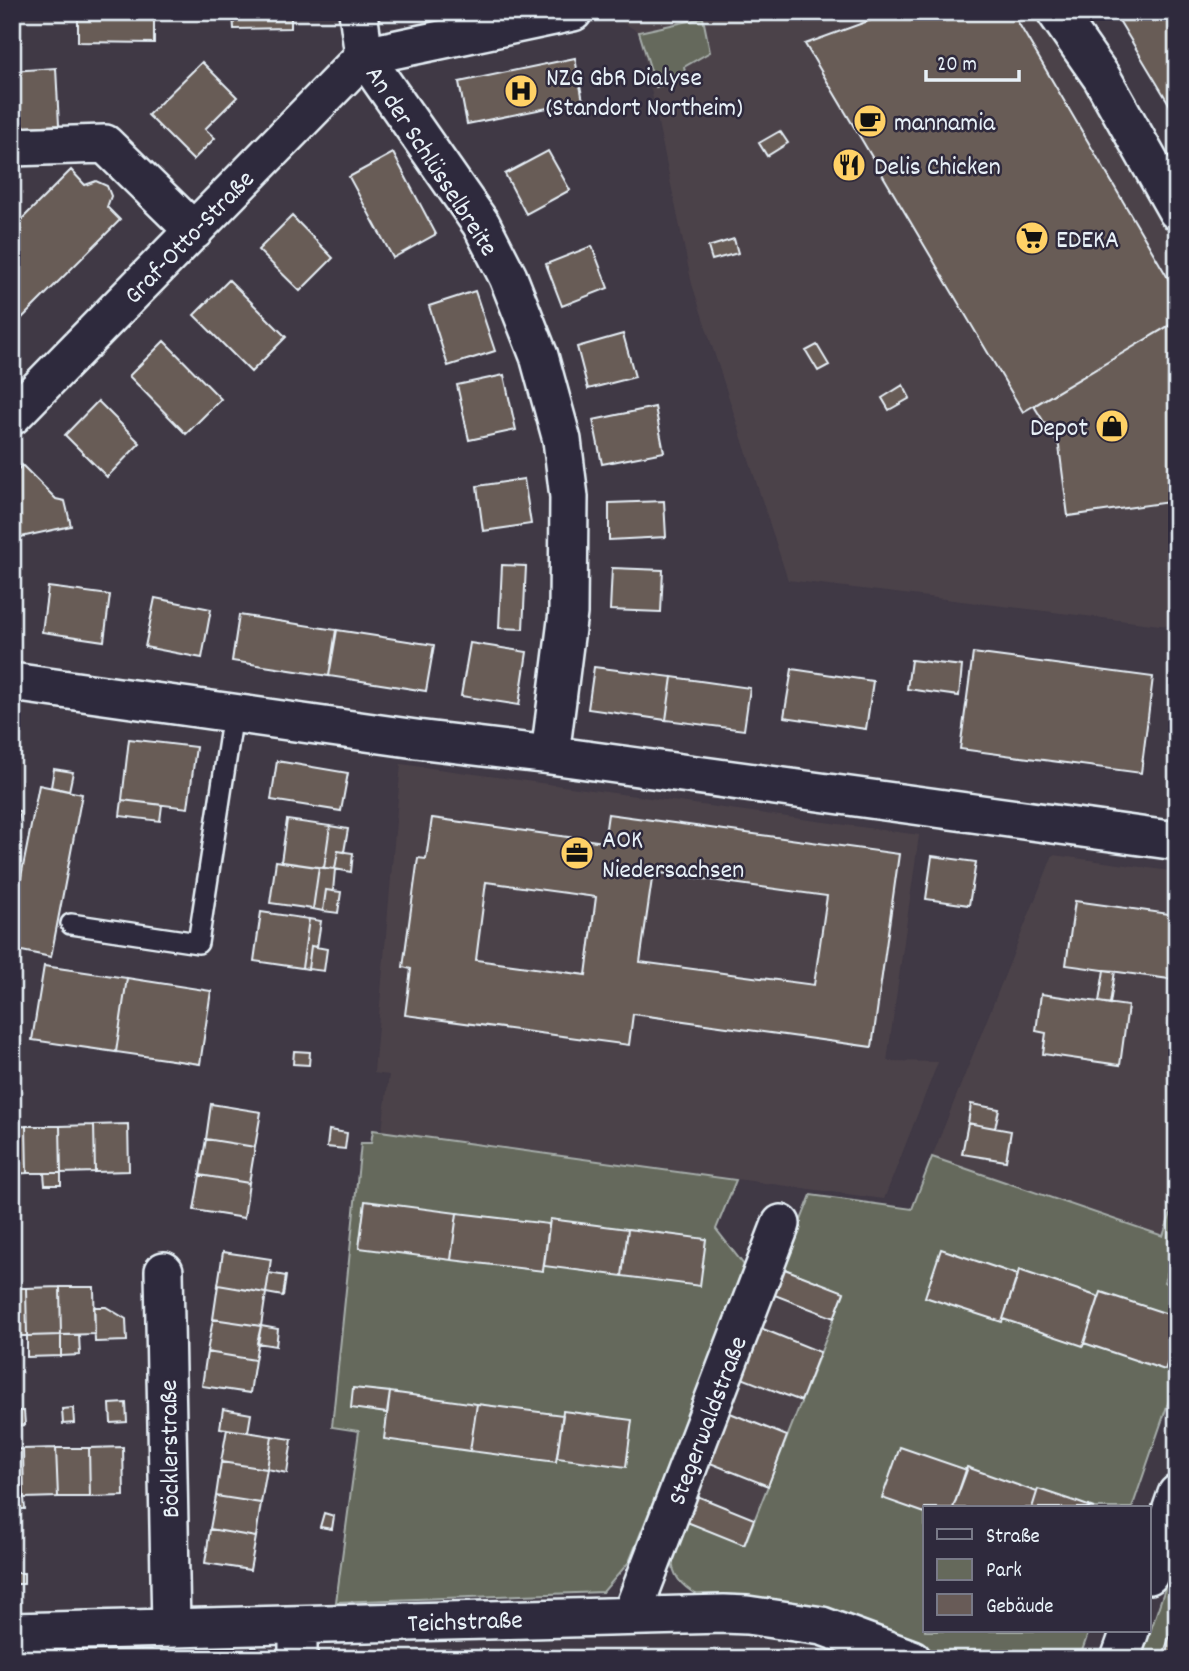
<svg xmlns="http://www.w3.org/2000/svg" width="1189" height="1671" viewBox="0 0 1189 1671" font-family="Dekko,sans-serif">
  <rect width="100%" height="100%" fill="#403945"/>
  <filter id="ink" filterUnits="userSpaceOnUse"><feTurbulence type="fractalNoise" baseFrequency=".0143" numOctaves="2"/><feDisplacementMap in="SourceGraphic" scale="14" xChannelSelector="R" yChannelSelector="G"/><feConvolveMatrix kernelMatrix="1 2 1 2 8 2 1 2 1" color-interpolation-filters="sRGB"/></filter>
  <g filter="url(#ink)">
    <!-- built -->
    <path fill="#4c434a" d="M605 12H1036L1066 51 1158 208 1177 257V627L788 580 692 284 639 32Z
      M401 764 919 835 887 1061 938 1062 884 1199 382 1131 389 1075 374 1073Z
      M1053 855 1177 872V1196L1163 1236 932 1157Z
      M782 1268 844 1292 744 1545 682 1520Z
      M698 1652 695 1659 316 1658Z"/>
    <!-- green -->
    <path fill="#65695b" stroke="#a6adaa" stroke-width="2" d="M703 18 710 52 684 67 686 78 656 87 639 32Z
      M373 1130 736 1180 716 1229 747 1269 629 1562 603 1592 336 1602 359 1431 332 1427 361 1143H371Z
      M932 1157 1163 1236 1177 1196V1247L1164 1282 1177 1287V1377L1132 1508H925V1631H1089L1082 1651 1104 1659H957L828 1614 712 1602C667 1584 665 1562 682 1520L745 1544 844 1293 782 1268 811 1195 912 1209Z
      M1177 1553V1659H1141Z
      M698 1652 768 1657 772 1659H695Z"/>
    <!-- building -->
    <path fill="#685b57" stroke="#e8f1f8" stroke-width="2" fill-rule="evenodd" d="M78 12H154V43L78 42Z
      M233 12H291V28L234 29Z
      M893 12H1012L1175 290 1177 321 1023 412 805 44Z
      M1114 12H1177V117Z
      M575 58 583 101 467 124 459 82Z
      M202 62 237 97 205 129 215 138 193 160 148 115Z
      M56 68 59 125 12 128V71Z
      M780 131 788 143 767 156 759 143Z
      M548 151 570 190 526 214 505 174Z
      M393 153 436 234 393 258 349 177Z
      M71 170 85 185 96 181 107 186 111 196 107 207 120 220 12 328V229Z
      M292 216 333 258 300 291 258 250Z
      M734 239 738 253 712 260 708 247Z
      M592 246 608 288 562 306 546 264Z
      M229 280 286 337 251 372 194 315Z
      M475 291 495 351 448 366 429 306Z
      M1170 325 1177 337V501L1068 516 1059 446 1034 406Z
      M623 334 635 377 588 389 577 347Z
      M164 341 221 399 186 434 129 376Z
      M817 345 829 365 818 371 806 351Z
      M504 375 516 430 469 440 457 385Z
      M903 385 910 398 889 410 882 398Z
      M98 401 140 443 107 477 65 435Z
      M655 407 664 452 602 464 593 420Z
      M22 465 56 499 65 501 71 526 12 539V476Z
      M524 479 531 524 483 531 477 486Z
      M664 501 666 537 609 540V503Z
      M502 565 526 566 523 629 499 628Z
      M612 568 663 570 661 612 610 610Z
      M48 587 110 595 104 641 42 632Z
      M155 598 211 609 202 658 145 647Z
      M239 615 336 630 329 676 232 661Z
      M337 630 434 645 426 691 329 676Z
      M470 643 527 652 519 705 461 696Z
      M973 653 1153 677 1141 773 960 749Z
      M911 660 962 666 959 696 907 689Z
      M594 667 672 677 666 720 588 709Z
      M792 669 873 681 866 729 784 717Z
      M672 677 750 688 744 730 666 720Z
      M129 739 196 747 188 808 122 800Z
      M277 761 348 773 341 811 271 800Z
      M54 769 73 772 69 791 51 787Z
      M39 785 82 794 51 957 12 949V923Z
      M122 800 162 805 160 821 120 816Z
      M12 810 20 811 13 854H12Z
      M608 814 899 854 872 1047 633 1014 629 1045 405 1015 411 969 403 967 418 858 426 859 432 818 604 842ZM653 872 827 896 814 985 640 962ZM486 882 596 897 586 975 476 960Z
      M287 820 330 826 324 868 281 862Z
      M330 826 348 829 344 852 338 851 335 869 324 868Z
      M338 851 353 853 351 872 335 869Z
      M932 856 976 862 969 905 926 899Z
      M276 861 319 867 313 909 270 903Z
      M319 867 335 869 333 891 326 890 323 911 313 909Z
      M326 890 341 892 338 913 323 911Z
      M1075 901 1177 915V980L1066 965Z
      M261 912 309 919 302 968 254 961Z
      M309 919 321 921 317 947 311 946 308 969 302 968Z
      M311 946 327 949 324 971 308 969Z
      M44 966 127 978 116 1052 32 1040Z
      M1104 970 1115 971 1110 1004 1099 1002Z
      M127 978 211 991 200 1064 116 1052Z
      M1041 994 1128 1006 1120 1065 1043 1054 1046 1033 1036 1031Z
      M294 1051 310 1052 309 1065 293 1064Z
      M211 1104 261 1112 255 1147 206 1139Z
      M971 1104 999 1109 995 1128 968 1123Z
      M968 1123 1011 1131 1006 1161 962 1154Z
      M128 1124 129 1171 95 1172 94 1125Z
      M94 1125 95 1172 61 1173 60 1126Z
      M26 1126H60L61 1173H27Z
      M26 1126 27 1173 12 1174V1127Z
      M329 1130 347 1133 345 1149 327 1147Z
      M206 1139 255 1147 249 1183 200 1175Z
      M44 1173H61V1185H45Z
      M200 1175 249 1183 244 1218 194 1210Z
      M365 1201 457 1213 451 1260 359 1248Z
      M457 1213 549 1224 543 1271 451 1260Z
      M550 1219 628 1229 622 1276 544 1266Z
      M628 1229 706 1239 700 1286 622 1276Z
      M941 1249 1018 1275 1002 1322 925 1297Z
      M223 1252 271 1259 266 1293 218 1285Z
      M782 1268 844 1292 834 1318 772 1294Z
      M1019 1270 1099 1297 1083 1346 1003 1319Z
      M269 1273 286 1276 283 1296 266 1293Z
      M218 1285 266 1293 261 1326 213 1319Z
      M60 1287H94L95 1334 61 1335Z
      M60 1287 61 1335 27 1336 26 1288Z
      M12 1288H26L27 1336H12Z
      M1101 1292 1177 1317V1336L1165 1370 1084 1343Z
      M94 1307H106L126 1319 127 1341 95 1342Z
      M213 1319 261 1326 255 1360 207 1352Z
      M261 1326 278 1329 276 1346 257 1343Z
      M758 1327 820 1352 801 1401 739 1377Z
      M61 1335H79L80 1355 61 1356Z
      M61 1335V1356L27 1357V1336Z
      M207 1352 255 1360 250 1393 202 1386Z
      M353 1388 390 1392 387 1413 351 1408Z
      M390 1392 477 1404 470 1451 384 1439Z
      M126 1403 127 1422 111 1423 110 1404Z
      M477 1404 563 1415 556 1462 470 1451Z
      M73 1408 74 1423 63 1424 62 1409Z
      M223 1409 251 1414 248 1432 220 1428Z
      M12 1411H24L25 1425 12 1426Z
      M563 1411 632 1420 626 1467 557 1458Z
      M725 1411 787 1436 768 1486 705 1461Z
      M227 1429 272 1436 267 1469 221 1462Z
      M272 1436 292 1439 287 1473 267 1469Z
      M123 1447 124 1496 90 1497 89 1448Z
      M900 1447 967 1470 953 1508H925V1513L882 1498Z
      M56 1448 58 1497 24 1498 23 1449Z
      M56 1448H89L90 1497H58Z
      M23 1449 24 1498H12V1450Z
      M221 1462 267 1469 261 1503 216 1496Z
      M967 1467 1037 1492 1032 1508H953Z
      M1038 1489 1077 1502 1094 1508H1032Z
      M692 1494 754 1519 744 1545 682 1520Z
      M216 1496 261 1503 256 1537 210 1529Z
      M12 1498H24L25 1509H12Z
      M324 1513 334 1516 332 1529 320 1527Z
      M210 1529 256 1537 250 1570 205 1563Z
      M12 1573H24V1584H12Z
      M1172 1629 1177 1630V1659H1162Z"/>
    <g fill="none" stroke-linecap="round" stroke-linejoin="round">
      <defs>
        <path id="lane" d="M71 924 198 943 233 714"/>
        <path id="street" d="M358 12 364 56 481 224 508 277 539 356 562 440 569 497 568 613 550 755
          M1056 12 1102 78 1177 211
          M364 56 573 12
          M12 147 105 144 194 231
          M12 416 364 56
          M12 682 416 739 550 755 1177 841
          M164 1271 171 1628
          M1149 1575 1177 1494
          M631 1616 781 1224
          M298 1625V1659
          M12 1632 724 1614 747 1615 822 1626 912 1659
          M1120 1659 1130 1631"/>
      </defs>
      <!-- lane casing -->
      <use href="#lane" stroke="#e8f1f8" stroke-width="24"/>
      <!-- street casing -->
      <use href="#street" stroke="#e8f1f8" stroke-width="42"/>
      <!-- lane -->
      <use href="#lane" stroke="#2f2a3d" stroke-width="19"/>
      <!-- street -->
      <use href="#street" stroke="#2f2a3d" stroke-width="37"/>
    </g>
  </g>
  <!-- icons -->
  <defs>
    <symbol id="hospital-disc" viewBox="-11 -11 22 22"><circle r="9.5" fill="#ffd166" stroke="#2f2a3d"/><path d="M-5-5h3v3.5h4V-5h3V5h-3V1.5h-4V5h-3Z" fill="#111"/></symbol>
    <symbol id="cafe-disc" viewBox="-11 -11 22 22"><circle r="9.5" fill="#ffd166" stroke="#2f2a3d"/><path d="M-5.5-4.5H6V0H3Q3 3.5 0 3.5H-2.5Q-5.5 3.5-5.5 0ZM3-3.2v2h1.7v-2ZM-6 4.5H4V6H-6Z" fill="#111"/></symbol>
    <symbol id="restaurant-disc" viewBox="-11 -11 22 22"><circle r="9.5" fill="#ffd166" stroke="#2f2a3d"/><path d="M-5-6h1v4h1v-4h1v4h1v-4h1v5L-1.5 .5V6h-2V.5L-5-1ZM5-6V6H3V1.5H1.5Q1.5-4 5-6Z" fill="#111"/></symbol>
    <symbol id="supermarket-disc" viewBox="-11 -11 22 22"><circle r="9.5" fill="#ffd166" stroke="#2f2a3d"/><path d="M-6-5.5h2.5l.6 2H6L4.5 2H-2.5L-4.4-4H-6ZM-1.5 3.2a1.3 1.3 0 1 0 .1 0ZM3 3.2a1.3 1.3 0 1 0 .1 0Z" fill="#111"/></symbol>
    <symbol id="shop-disc" viewBox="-11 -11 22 22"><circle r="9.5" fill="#ffd166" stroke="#2f2a3d"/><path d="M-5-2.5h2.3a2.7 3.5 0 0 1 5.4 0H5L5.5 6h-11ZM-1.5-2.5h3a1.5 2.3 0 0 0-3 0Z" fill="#111"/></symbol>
    <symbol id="office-disc" viewBox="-11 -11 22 22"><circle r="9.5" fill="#ffd166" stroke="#2f2a3d"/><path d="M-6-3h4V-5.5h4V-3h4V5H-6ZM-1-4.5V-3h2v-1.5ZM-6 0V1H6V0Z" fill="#111"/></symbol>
  </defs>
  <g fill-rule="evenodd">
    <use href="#hospital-disc" x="502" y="72" width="38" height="38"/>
    <use href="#cafe-disc" x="851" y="102" width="38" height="38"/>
    <use href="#restaurant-disc" x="830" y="146" width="38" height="38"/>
    <use href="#supermarket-disc" x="1013" y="219" width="38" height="38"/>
    <use href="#shop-disc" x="1093" y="407" width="38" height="38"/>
    <use href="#office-disc" x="558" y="834" width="38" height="38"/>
  </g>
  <g text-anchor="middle" stroke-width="5" stroke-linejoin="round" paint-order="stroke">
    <!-- poi labels -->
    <g font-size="26" fill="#e8f1f8" stroke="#2f2a3d" text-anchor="start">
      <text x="546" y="85">NZG GbR Dialyse<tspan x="546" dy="30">(Standort Northeim)</tspan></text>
      <text x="894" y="130">mannamia</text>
      <text x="874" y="174">Delis Chicken</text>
      <text x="1056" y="247">EDEKA</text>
      <text x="1088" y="435" text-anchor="end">Depot</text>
      <text x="602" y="847">AOK<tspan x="602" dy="30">Niedersachsen</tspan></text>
    </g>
    <!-- street labels -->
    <g font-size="26" fill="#e8f1f8" stroke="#2f2a3d">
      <text transform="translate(433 160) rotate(57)" y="9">An der Schlüsselbreite</text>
      <text transform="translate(188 236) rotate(-46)" y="9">Graf-Otto-Straße</text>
      <text transform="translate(706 1420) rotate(-69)" y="9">Stegerwaldstraße</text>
      <text transform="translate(168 1449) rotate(-91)" y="9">Böcklerstraße</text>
      <text transform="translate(465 1620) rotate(-2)" y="9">Teichstraße</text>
    </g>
  </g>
  <!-- margin -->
  <rect width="1189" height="1671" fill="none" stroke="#2f2a3d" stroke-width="42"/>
  <rect x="21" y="21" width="1147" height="1629" fill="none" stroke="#e8f1f8" stroke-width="2.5" filter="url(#ink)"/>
  <!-- legend -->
  <rect x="923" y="1506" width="228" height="126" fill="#2f2a3d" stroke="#797a88" stroke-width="2"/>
  <rect x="937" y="1529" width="35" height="10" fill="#2f2a3d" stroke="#797a88" stroke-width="2"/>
  <text x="986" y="1542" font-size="21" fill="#e8f1f8">Straße</text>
  <rect x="937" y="1559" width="35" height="21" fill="#65695b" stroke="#797a88" stroke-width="2"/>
  <text x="986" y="1576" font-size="21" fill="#e8f1f8">Park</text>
  <rect x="937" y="1594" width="35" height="21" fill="#685b57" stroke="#797a88" stroke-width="2"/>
  <text x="986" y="1612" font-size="21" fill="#e8f1f8">Gebäude</text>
  <!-- scale -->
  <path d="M926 70v10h93v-10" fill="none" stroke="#e8f1f8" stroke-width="3.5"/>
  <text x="937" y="70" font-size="21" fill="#e8f1f8" stroke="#2f2a3d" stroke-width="5" paint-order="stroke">20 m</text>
</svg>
